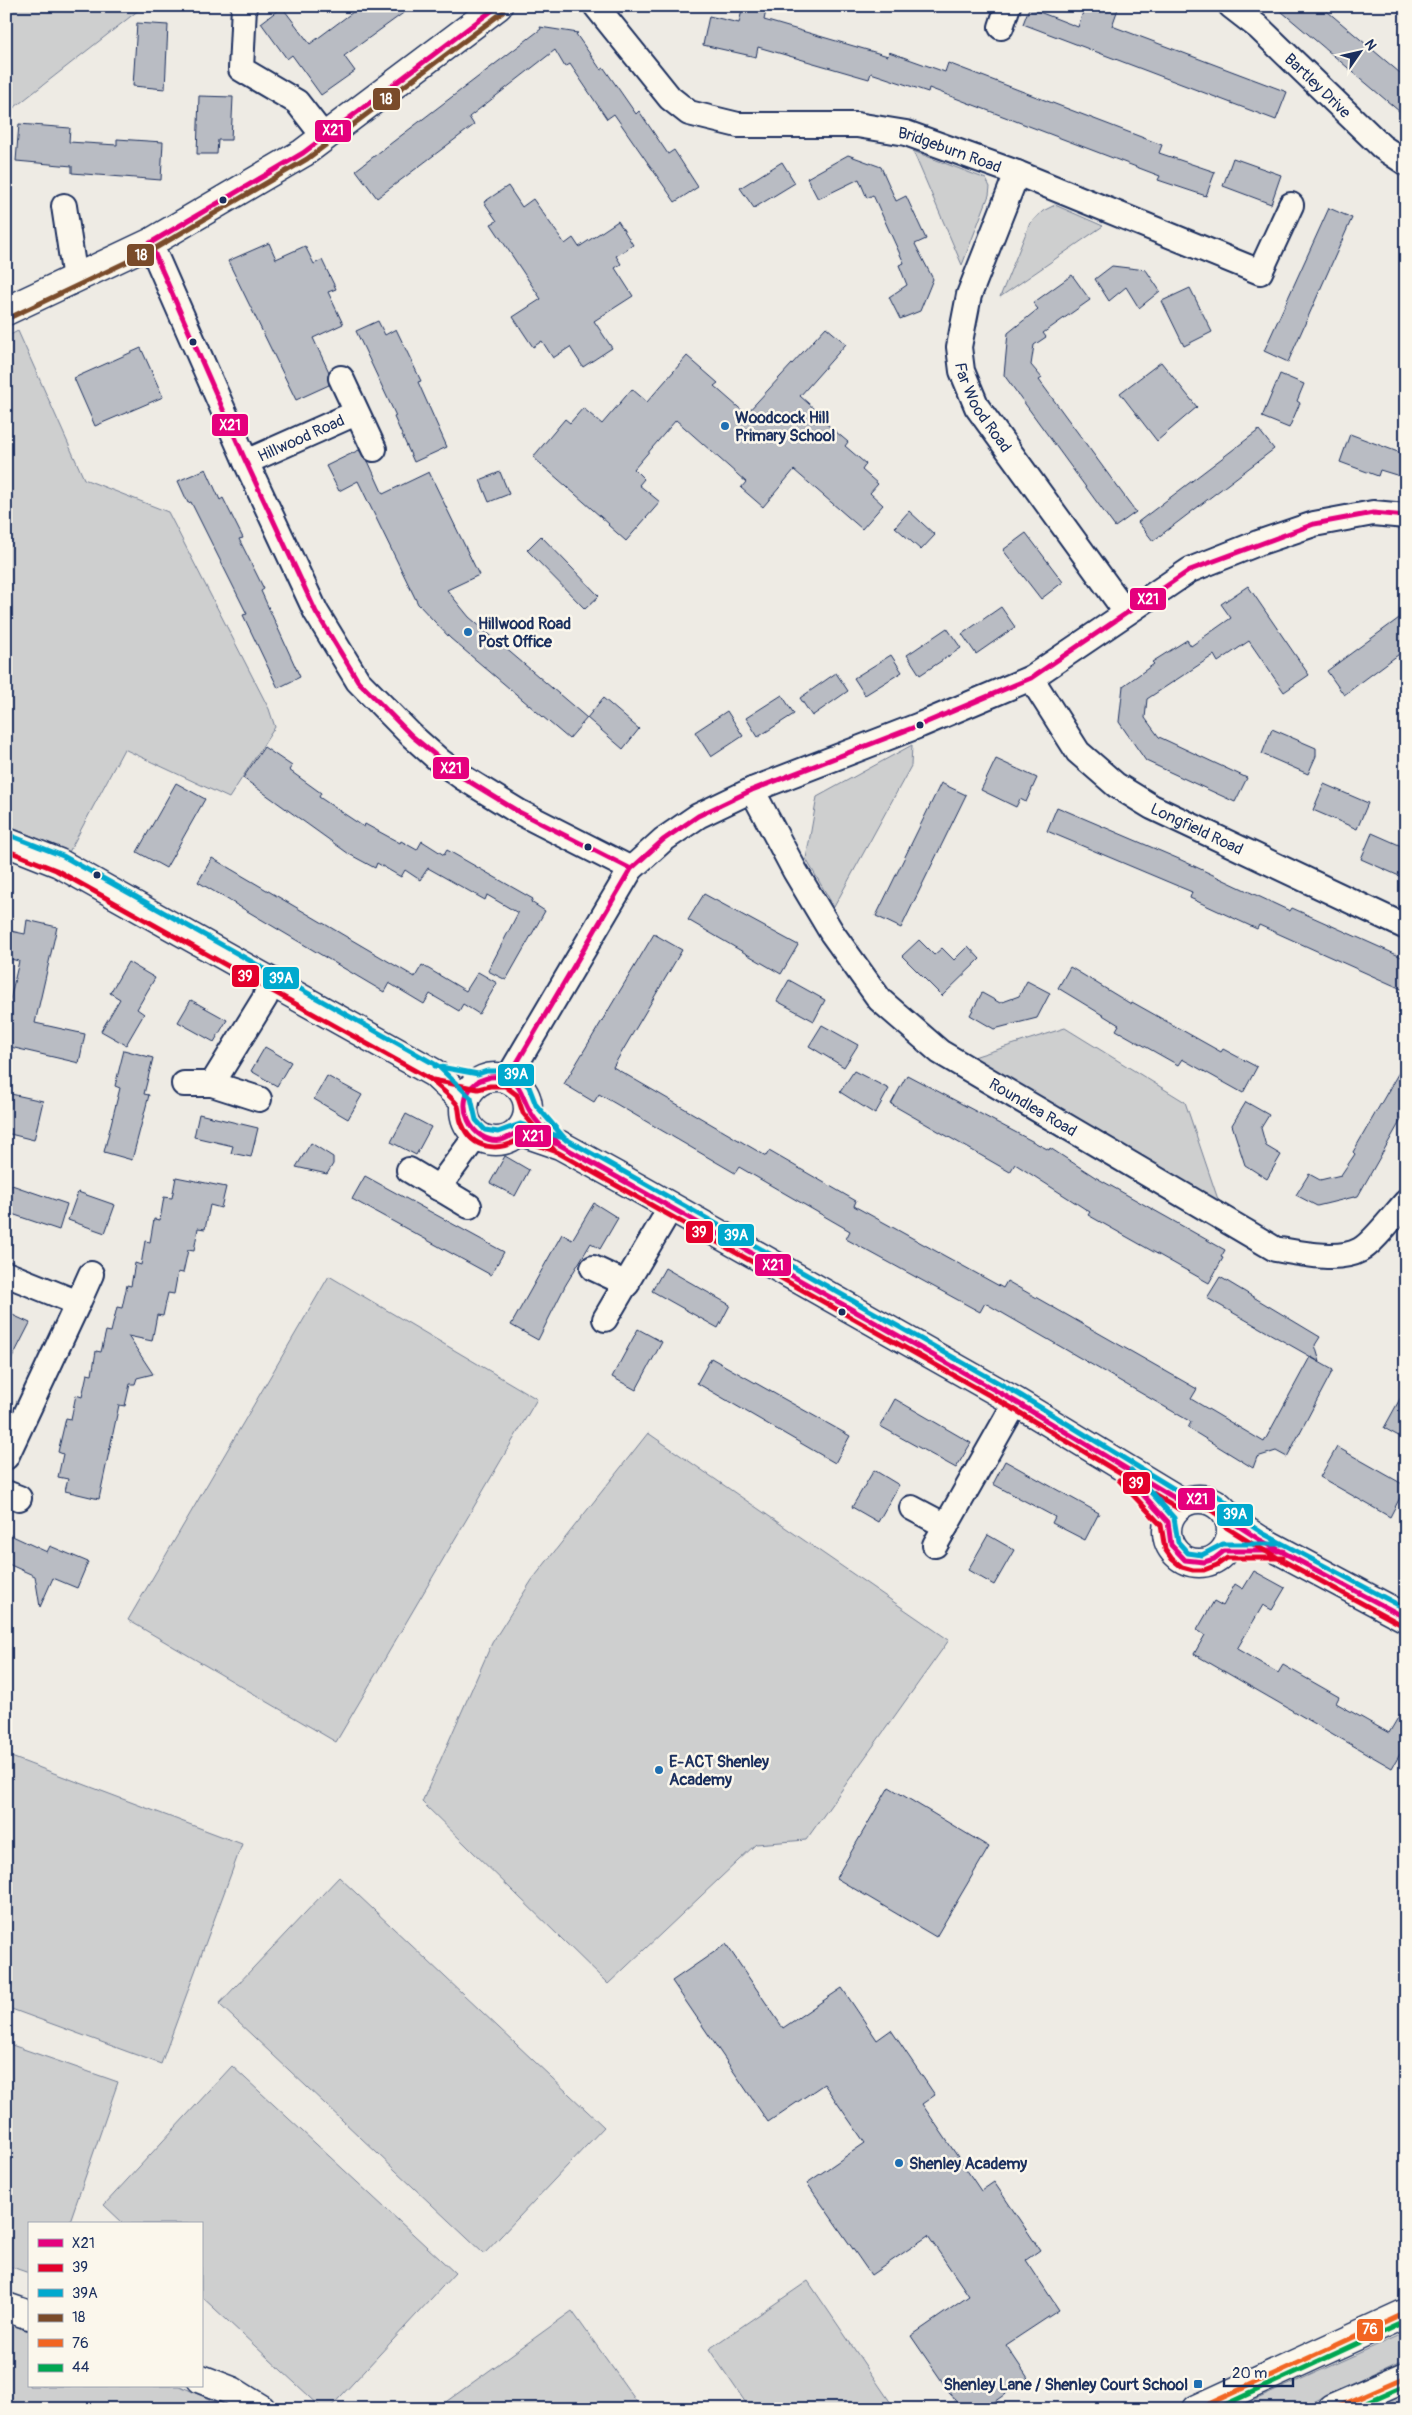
<svg xmlns="http://www.w3.org/2000/svg" width="1412" height="2415" viewBox="0 0 1412 2415" font-family="Pangolin,sans-serif">
  <rect width="100%" height="100%" fill="#eeebe4"/>
  <filter id="ink" filterUnits="userSpaceOnUse"><feTurbulence type="fractalNoise" baseFrequency=".02" numOctaves="2"/><feDisplacementMap in="SourceGraphic" scale="10" xChannelSelector="R" yChannelSelector="G"/><feConvolveMatrix kernelMatrix="1 2 1 2 8 2 1 2 1" color-interpolation-filters="sRGB"/></filter>
  <g filter="url(#ink)">
    <!-- green -->
    <path fill="#cecfcf" stroke="#747f96" d="M6 6H144L6 114Z
      M913 151 986 179 990 187 989 195 962 265Z
      M1055 205 1103 226 1000 297 1030 223 1043 211Z
      M18 331 84 479 168 512 269 709 275 727 229 798 124 749 69 852 6 825V337Z
      M912 745 911 766 834 907 806 859 817 797Z
      M1065 1028 1185 1102 1225 1220 958 1062Z
      M329 1276 537 1399 336 1742 128 1620Z
      M648 1433 949 1640 806 1840 756 1844 608 1984 422 1802 492 1643 532 1580Z
      M6 1755 242 1844 161 2064 6 2007Z
      M339 1877 604 2127 484 2254 219 2004Z
      M6 2043 118 2082 69 2224H29V2273L6 2265Z
      M232 2066 455 2273 329 2409H323L201 2296V2224H124L104 2205Z
      M808 2281 895 2409H750L709 2349Z
      M572 2311 642 2409H436Z
      M6 2323 29 2331V2386H180L231 2409H6Z
      M1406 2332V2359L1298 2409H1235Z
      M1406 2393V2409H1367Z"/>
    <!-- building -->
    <path fill="#b9bcc3" stroke="#1b2f5e" d="M361 6H413L344 56 355 71 321 95 292 55 287 59 261 23 282 7 310 44Z
      M743 6H767L764 20 888 56 889 52 945 72 948 63 1162 145 1159 153 1215 172 1206 196 1158 180 1160 176 929 88 928 92 871 73 869 79 758 47 756 57 703 45 709 16 739 23Z
      M1085 6H1119L1112 26 1287 92 1276 120 1023 24 1029 8 1078 27Z
      M1275 6H1321L1406 78V117Z
      M137 23 168 25 165 89 133 86Z
      M540 27 578 33 576 34 601 70 604 68 636 114 639 111 668 154 674 150 698 187 675 202 614 114 607 119 570 64 565 67 555 50 469 117 474 125 377 198 356 170 541 29Z
      M199 96 233 97 231 140H218L217 154H197Z
      M19 124 70 128 69 142 117 145V139L163 142 161 180 72 173V166L16 161Z
      M848 155 881 167 896 201 906 196 926 239 915 244 933 279 920 311 900 319 889 297 907 285 899 265 904 263 873 195 867 198 859 179 818 199 807 178Z
      M1233 158 1281 175 1271 204 1223 186Z
      M782 162 795 183 754 208 740 188Z
      M508 186 522 207 533 199 565 244 573 238 579 247 618 221 633 245 616 256 621 264 615 268 633 296 594 321 612 348 583 367 570 347 553 358 542 341 533 347 513 317 541 299 491 224 497 221 484 202Z
      M1329 208 1352 218 1288 362 1264 351Z
      M269 243 276 259 305 246 314 264 322 260 336 289 328 292 343 324 313 338 329 372V385L296 400 228 261Z
      M1112 266 1146 270 1160 291 1139 308 1126 287 1109 301 1095 279Z
      M1072 275 1090 300 1043 333 1046 337 1034 345 1031 365 1042 378 1039 380 1136 512 1115 527 1004 375 1008 333 1038 309 1033 303Z
      M1190 288 1212 332 1184 346 1162 301Z
      M378 321 385 335 396 329 421 381 418 382 447 447 414 462 394 417 396 416 356 331Z
      M826 327 846 344 800 396 825 418 823 421 848 442 845 446 866 464 862 470 878 484 870 493 883 505 862 529 794 470 763 507 741 488 746 482 676 420 634 469 644 479 639 485 660 502 626 541 608 525 609 524 533 457 565 419 570 423 583 408 602 424 632 389 647 402 687 356 718 383 714 386 746 414Z
      M141 348 163 397 95 426 74 378Z
      M1161 362 1197 407 1157 441 1120 393Z
      M1280 374 1304 384 1297 401 1300 403 1289 428 1262 417Z
      M1259 430 1274 449 1153 541 1138 522Z
      M1350 434 1406 455V478L1380 470 1378 476 1340 462Z
      M359 450 368 461 383 494 429 472 479 575 447 590 469 617 587 718 569 739 450 638 418 604 358 481 339 491 326 466Z
      M206 469 220 500 223 498 243 538 239 539 264 589 261 591 300 677 278 688 243 615 247 614 191 502 188 503 178 481Z
      M500 472 509 494 489 502 480 480Z
      M909 511 935 535 921 550 895 527Z
      M1026 533 1063 582 1041 599 1003 550Z
      M541 536 599 596 585 609 527 550Z
      M1248 586 1309 675 1284 692 1249 641 1218 662 1214 655 1147 699 1145 718 1159 737 1247 778 1235 802 1146 761 1119 722 1123 686 1154 664 1152 662 1187 640 1191 646 1231 618 1221 604Z
      M1001 607 1015 627 976 654 962 634Z
      M1406 613V649L1344 695 1327 671Z
      M947 628 961 648 920 675 907 655Z
      M891 655 902 672 865 695 854 678Z
      M836 673 848 691 812 716 800 698Z
      M782 695 794 714 758 737 746 718Z
      M603 698 639 729 623 749 587 718Z
      M727 711 743 736 711 757 695 732Z
      M1272 729 1316 748V756L1308 774 1262 754Z
      M264 747 292 766 289 770 321 793 319 797 364 827 365 824 400 843 401 841 417 850 422 841 444 855 447 850 533 899 531 902 545 911 506 980 488 971 518 913 487 895 485 900 428 868 420 880 405 870 401 877 377 863 375 868 349 854 243 778Z
      M996 759 1037 778 1026 802 1020 799 1016 807 981 790Z
      M176 783 205 799 166 868 137 852Z
      M941 783 966 795 901 928 876 916Z
      M1324 784 1368 803 1357 829 1313 810Z
      M1057 807 1179 859 1290 911 1292 908 1406 959V991L1259 925 1257 929 1190 898 1192 892 1047 831Z
      M1372 833 1406 848V879L1361 859Z
      M212 858 415 977 422 965 466 991 478 972 497 983 479 1014 463 1004 459 1011 430 994 424 1004 389 983 384 992 198 882Z
      M704 894 798 945 781 974 688 920Z
      M27 920 57 927 35 1023 85 1034 79 1063 6 1046V1017L19 961 6 958V930L25 934Z
      M654 934 682 950 613 1067 766 1156 769 1151 856 1201 854 1206 1003 1288 1007 1281 1197 1389 1191 1399 1264 1442 1310 1357 1333 1370 1287 1457 1276 1451 1257 1457 1253 1468 1188 1428 1191 1422 985 1303 980 1312 846 1239 850 1231 739 1167 735 1173 599 1094 594 1102 564 1084Z
      M919 940 934 955 942 948 954 960 968 946 980 959 942 996 902 956Z
      M128 962 155 978 137 1009 144 1014 126 1045 101 1031 120 999 110 993Z
      M1070 967 1131 1004 1132 1002 1221 1052 1223 1049 1257 1067 1243 1093 1182 1059 1178 1065 1116 1030 1119 1025 1058 988Z
      M789 980 825 1000 814 1021 777 1001Z
      M1027 981 1050 993 1037 1018 994 1029 970 1015 982 993 1000 1003 1019 996Z
      M191 1000 227 1020 214 1042 178 1022Z
      M822 1025 858 1045 844 1067 809 1046Z
      M265 1047 291 1062 277 1086 251 1071Z
      M124 1050 153 1058 144 1094 149 1095 132 1160 104 1152 120 1088 115 1086Z
      M1406 1060V1111L1358 1196 1317 1206 1296 1195 1309 1174 1320 1180 1341 1175 1355 1154 1353 1152Z
      M854 1071 889 1089 875 1114 840 1092Z
      M907 1075 1049 1150 1050 1148 1095 1177 1225 1250 1221 1257 1223 1258 1209 1283 1088 1215 1090 1212 1015 1164 1010 1172 891 1104Z
      M327 1076 362 1095 348 1119 314 1099Z
      M11 1094 43 1101 34 1140 6 1133V1114Z
      M1246 1102 1269 1115 1261 1128 1266 1146 1281 1155 1267 1179 1245 1165 1232 1125Z
      M199 1114 258 1128 251 1157 231 1153 233 1146 194 1137Z
      M406 1114 431 1127 416 1155 391 1142Z
      M311 1143 333 1157V1164L327 1174 296 1167Z
      M505 1156 529 1170 515 1196 490 1183Z
      M365 1176 504 1252 491 1275 352 1199Z
      M176 1177 226 1187 221 1208 210 1205 205 1229 198 1228 194 1251 188 1250 183 1273 178 1272 174 1294 168 1293 163 1316 157 1315 152 1341 128 1336 153 1374 137 1378 135 1384H130L125 1406 119 1405 99 1499 65 1491 68 1479 58 1477 63 1454 58 1452 66 1418 71 1419 76 1395 82 1397 87 1374 92 1375 96 1351 101 1352 106 1331 111 1332 117 1307 122 1308 127 1285 131 1286 135 1263 141 1265 145 1241 150 1242 154 1219 160 1220 164 1197 172 1198Z
      M6 1183 67 1204 59 1230 6 1212Z
      M78 1192 115 1205 105 1233 68 1220Z
      M594 1203 618 1218 600 1249 591 1243 565 1286 538 1340 511 1325 562 1234 572 1240Z
      M665 1268 730 1305 718 1328 652 1291Z
      M1220 1277 1320 1337 1315 1345 1320 1362 1207 1298Z
      M6 1312 30 1323 6 1370Z
      M638 1329 662 1342 636 1390 612 1377Z
      M711 1358 850 1436 835 1463 697 1383Z
      M1406 1388V1440L1384 1428Z
      M895 1399 971 1443 956 1468 880 1426Z
      M1337 1447 1406 1486 1390 1517 1320 1477Z
      M1005 1461 1099 1513 1085 1540 1052 1523 1055 1517 993 1484Z
      M874 1470 899 1485 878 1522 852 1507Z
      M6 1533 47 1552 50 1546 88 1562 77 1588 53 1578 40 1607 35 1576 6 1563Z
      M988 1535 1014 1550 994 1585 968 1570Z
      M1254 1571 1285 1588 1272 1610 1263 1605 1237 1649 1278 1673 1283 1665 1339 1697 1336 1703 1389 1733 1406 1704V1744L1392 1768 1194 1654 1205 1635 1197 1630 1214 1601 1223 1606 1235 1584 1243 1589Z
      M889 1787 989 1847 936 1937 836 1878Z
      M726 1944 783 2028 842 1988 877 2040 891 2030 935 2095 922 2104 981 2191 994 2182 1040 2250 1026 2260 1059 2310 1006 2345 1028 2378 984 2409H961L911 2336 969 2296 928 2236 871 2275 807 2183 865 2143 824 2084 768 2122 672 1981Z"/>
    <g fill="none" stroke-linecap="round" stroke-linejoin="round">
      <defs>
        <g id="minor">
          <path d="M244 6 241 69 297 102 325 138"/>
          <path id="s1" d="M596 6 670 98 689 113 738 125H857L906 133 1017 173 1260 272 1291 205"/>
          <path id="s2" d="M1231 6 1258 27 1382 147 1406 163"/>
          <path d="M1001 27 1008 6"/>
          <path id="s3" d="M1017 173 969 295 959 347 962 371 977 407 1126 612"/>
          <path d="M64 206 75 279"/>
          <path d="M150 243 246 462 316 612 358 681 412 736 440 761 462 777 519 812 631 869"/>
          <path d="M341 378 374 449"/>
          <path id="s4" d="M246 462 356 413"/>
          <path id="s5" d="M1031 678 1078 752 1116 785 1152 807 1406 927"/>
          <path id="s6" d="M752 790 795 871 832 933 880 1000 940 1052 1275 1249C1299 1253 1338 1262 1360 1250 1372 1244 1396 1213 1406 1202"/>
          <path d="M508 1078 631 869 663 840 698 816 752 790 920 725 1031 678 1190 570 1258 543 1314 524 1373 513 1406 516"/>
          <path d="M184 1084H212L259 1099"/>
          <path d="M212 1084 265 998 270 980"/>
          <path d="M409 1170 469 1206"/>
          <path d="M438 1188 477 1135"/>
          <path d="M593 1268 627 1284"/>
          <path d="M6 1274 78 1303 6 1457"/>
          <path d="M78 1303 91 1274"/>
          <path d="M605 1319 671 1207"/>
          <path d="M6 1493 19 1498"/>
          <path d="M912 1508 946 1526"/>
          <path d="M935 1545 1016 1402"/>
        </g>
        <path id="tertiary" d="M6 311 150 243 303 153 498 6
          M6 842 59 863 434 1073 465 1102
          M464 1109a32 32 0 1 1 64 0a32 32 0 1 1-64 0Z
          M519 1131 560 1145 622 1179 1016 1402 1183 1503
          M1167 1531a32 32 0 1 1 64 0a32 32 0 1 1-64 0Z
          M1229 1520 1260 1540 1406 1618
          M6 2307 29 2315
          M201 2379 232 2391 261 2409"/>
        <path id="secondary" d="M1197 2409 1406 2313
          M1332 2409 1406 2377"/>
      </defs>
      <!-- minor casing -->
      <use href="#minor" stroke="#1b2f5e" stroke-width="28"/>
      <!-- tertiary casing -->
      <use href="#tertiary" stroke="#1b2f5e" stroke-width="31"/>
      <!-- secondary casing -->
      <use href="#secondary" stroke="#1b2f5e" stroke-width="31"/>
      <!-- minor -->
      <use href="#minor" stroke="#fbf7ec" stroke-width="24"/>
      <!-- tertiary -->
      <use href="#tertiary" stroke="#fbf7ec" stroke-width="28"/>
      <!-- secondary -->
      <use href="#secondary" stroke="#fbf7ec" stroke-width="28"/>
      <defs>
        <path id="bus-1" d="M498 6 303 153 150 243 246 462 316 612 358 681 412 736 462 777 519 812 631 869
          M490 1077C525 1075 518 1095 533 1116 540 1127 551 1135 560 1145L519 1131C514 1134 507 1139 501 1140 472 1145 451 1102 476 1083 479 1080 486 1079 490 1077Z
          M508 1078 631 869 663 840 698 816 752 790 920 725 1031 678 1190 570 1314 524 1373 513 1406 516
          M560 1145 1016 1402 1183 1503 1194 1499H1205L1215 1503 1224 1510 1229 1520 1260 1540 1406 1618
          M1125 1475 1168 1522 1171 1545 1185 1560 1204 1562 1214 1559 1224 1551H1283"/>
        <path id="bus-2" d="M6 850 56 870 430 1079C436 1085 455 1099 458 1106 460 1111 459 1119 462 1124 472 1150 499 1152 520 1139L557 1152 1012 1408 1179 1509 1204 1506 1211 1510 1218 1515 1224 1526 1256 1546 1402 1625
          M433 1080 478 1089 490 1086H505L517 1095 523 1113 554 1150
          M1119 1480 1161 1525 1165 1549 1172 1559 1182 1567 1193 1570H1204L1217 1565 1227 1558H1283"/>
        <path id="bus-3" d="M9 835 63 856 438 1066 471 1098 476 1120 485 1130 498 1132 520 1124 564 1138 1020 1395 1184 1495 1193 1492H1205L1218 1496 1230 1505 1235 1515 1264 1534 1406 1609
          M435 1066 478 1074 487 1071H512L529 1087 536 1105 566 1140
          M1131 1470 1174 1518 1178 1542 1188 1553 1202 1555 1223 1544H1283"/>
        <path id="bus-4" d="M9 318 154 249 307 159 503 12"/>
        <path id="bus-5" d="M1198 2409 1406 2313
          M1333 2409 1406 2377"/>
        <path id="bus-6" d="M1216 2409 1406 2321
          M1351 2409 1406 2385"/>
      </defs>
      <!-- bus-1 casing -->
      <use href="#bus-1" stroke="#fbf7ec" stroke-width="9"/>
      <!-- bus-2 casing -->
      <use href="#bus-2" stroke="#fbf7ec" stroke-width="9"/>
      <!-- bus-3 casing -->
      <use href="#bus-3" stroke="#fbf7ec" stroke-width="9"/>
      <!-- bus-4 casing -->
      <use href="#bus-4" stroke="#fbf7ec" stroke-width="9"/>
      <!-- bus-5 casing -->
      <use href="#bus-5" stroke="#fbf7ec" stroke-width="9"/>
      <!-- bus-6 casing -->
      <use href="#bus-6" stroke="#fbf7ec" stroke-width="9"/>
      <!-- bus-1 -->
      <use href="#bus-1" stroke="#e5007d" stroke-width="5"/>
      <!-- bus-2 -->
      <use href="#bus-2" stroke="#e4002b" stroke-width="5"/>
      <!-- bus-3 -->
      <use href="#bus-3" stroke="#00a9ce" stroke-width="5"/>
      <!-- bus-4 -->
      <use href="#bus-4" stroke="#7a4b2a" stroke-width="5"/>
      <!-- bus-5 -->
      <use href="#bus-5" stroke="#f26522" stroke-width="5"/>
      <!-- bus-6 -->
      <use href="#bus-6" stroke="#00a651" stroke-width="5"/>
    </g>
  </g>
  <!-- markers -->
  <g fill="#1b2f5e" stroke="#fbf7ec" stroke-width="2">
    <circle cx="223" cy="200" r="4.5"/>
    <circle cx="193" cy="342" r="4.5"/>
    <circle cx="920" cy="725" r="4.5"/>
    <circle cx="588" cy="847" r="4.5"/>
    <circle cx="97" cy="875" r="4.5"/>
    <circle cx="842" cy="1312" r="4.5"/>
  </g>
  <g fill="#1f6fb2" stroke="#fbf7ec" stroke-width="2">
    <circle cx="725" cy="426" r="5"/>
    <circle cx="468" cy="632" r="5"/>
    <circle cx="659" cy="1770" r="5"/>
    <circle cx="899" cy="2163" r="5"/>
    <rect x="1193" y="2379" width="10" height="10" rx="2.5"/>
  </g>
  <g text-anchor="middle" stroke-width="5" stroke-linejoin="round" paint-order="stroke">
    <!-- street labels -->
    <g font-size="16" fill="#1b2f5e" stroke="#fbf7ec">
      <text dy="6" stroke="none"><textPath href="#s2" startOffset="118">Bartley Drive</textPath></text>
      <text dy="6" stroke="none"><textPath href="#s1" startOffset="408">Bridgeburn Road</textPath></text>
      <text dy="6" stroke="none"><textPath href="#s3" startOffset="250">Far Wood Road</textPath></text>
      <text dy="6" stroke="none"><textPath href="#s4" startOffset="60">Hillwood Road</textPath></text>
      <text dy="6" stroke="none"><textPath href="#s5" startOffset="230">Longfield Road</textPath></text>
      <text dy="6" stroke="none"><textPath href="#s6" startOffset="434">Roundlea Road</textPath></text>
    </g>
    <!-- poi labels -->
    <g font-size="16" font-weight="bold" fill="#1b2f5e" stroke="#fbf7ec" text-anchor="start">
      <text x="735" y="423">Woodcock Hill<tspan x="735" dy="18">Primary School</tspan></text>
      <text x="478" y="629">Hillwood Road<tspan x="478" dy="18">Post Office</tspan></text>
      <text x="669" y="1767">E-ACT Shenley<tspan x="669" dy="18">Academy</tspan></text>
      <text x="909" y="2169">Shenley Academy</text>
      <text x="1188" y="2390" text-anchor="end">Shenley Lane / Shenley Court School</text>
    </g>
  </g>
  <g stroke="#fbf7ec" stroke-width="2">
    <rect x="372" y="87" width="29" height="24" rx="5" fill="#7a4b2a"/>
    <rect x="314" y="119" width="38" height="24" rx="5" fill="#e5007d"/>
    <rect x="126" y="243" width="29" height="24" rx="5" fill="#7a4b2a"/>
    <rect x="211" y="413" width="38" height="24" rx="5" fill="#e5007d"/>
    <rect x="1129" y="587" width="38" height="24" rx="5" fill="#e5007d"/>
    <rect x="432" y="756" width="38" height="24" rx="5" fill="#e5007d"/>
    <rect x="231" y="964" width="29" height="24" rx="5" fill="#e4002b"/>
    <rect x="262" y="966" width="38" height="24" rx="5" fill="#00a9ce"/>
    <rect x="497" y="1063" width="38" height="24" rx="5" fill="#00a9ce"/>
    <rect x="514" y="1124" width="38" height="24" rx="5" fill="#e5007d"/>
    <rect x="685" y="1220" width="29" height="24" rx="5" fill="#e4002b"/>
    <rect x="717" y="1223" width="38" height="24" rx="5" fill="#00a9ce"/>
    <rect x="754" y="1253" width="38" height="24" rx="5" fill="#e5007d"/>
    <rect x="1122" y="1471" width="29" height="24" rx="5" fill="#e4002b"/>
    <rect x="1177" y="1487" width="39" height="24" rx="5" fill="#e5007d"/>
    <rect x="1216" y="1503" width="38" height="24" rx="5" fill="#00a9ce"/>
    <rect x="1356" y="2318" width="28" height="24" rx="5" fill="#f26522"/>
  </g>
  <g font-size="14" text-anchor="middle" font-weight="bold" fill="#fff">
    <text x="386" y="104">18</text>
    <text x="333" y="135">X21</text>
    <text x="141" y="260">18</text>
    <text x="230" y="430">X21</text>
    <text x="1148" y="604">X21</text>
    <text x="451" y="773">X21</text>
    <text x="245" y="981">39</text>
    <text x="281" y="983">39A</text>
    <text x="516" y="1079">39A</text>
    <text x="533" y="1141">X21</text>
    <text x="699" y="1237">39</text>
    <text x="736" y="1240">39A</text>
    <text x="773" y="1270">X21</text>
    <text x="1136" y="1488">39</text>
    <text x="1197" y="1504">X21</text>
    <text x="1235" y="1519">39A</text>
    <text x="1370" y="2334">76</text>
  </g>
  <!-- margin -->
  <rect width="1412" height="2415" fill="none" stroke="#fbf7ec" stroke-width="25"/>
  <rect x="12" y="12" width="1387" height="2390" fill="none" stroke="#1b2f5e" stroke-width="2" filter="url(#ink)"/>
  <!-- legend -->
  <rect x="28" y="2222" width="175" height="165" fill="#fbf7ec" stroke="#a1a7b3"/>
  <rect x="38" y="2239" width="25" height="8" fill="#e5007d" stroke="#a1a7b3"/>
  <text x="72" y="2248" font-size="15" fill="#1b2f5e">X21</text>
  <rect x="38" y="2264" width="25" height="8" fill="#e4002b" stroke="#a1a7b3"/>
  <text x="72" y="2272" font-size="15" fill="#1b2f5e">39</text>
  <rect x="38" y="2289" width="25" height="8" fill="#00a9ce" stroke="#a1a7b3"/>
  <text x="72" y="2298" font-size="15" fill="#1b2f5e">39A</text>
  <rect x="38" y="2314" width="25" height="8" fill="#7a4b2a" stroke="#a1a7b3"/>
  <text x="72" y="2322" font-size="15" fill="#1b2f5e">18</text>
  <rect x="38" y="2339" width="25" height="8" fill="#f26522" stroke="#a1a7b3"/>
  <text x="72" y="2348" font-size="15" fill="#1b2f5e">76</text>
  <rect x="38" y="2364" width="25" height="8" fill="#00a651" stroke="#a1a7b3"/>
  <text x="72" y="2372" font-size="15" fill="#1b2f5e">44</text>
  <!-- north arrow -->
  <g transform="translate(1360 52) rotate(56)" stroke="#fbf7ec" stroke-width="4" paint-order="stroke">
  <path d="M0-4L9 19L0 12L-9 19Z" fill="#1b2f5e"/>
  <text y="-8" font-size="14" font-weight="bold" text-anchor="middle" fill="#1b2f5e">N</text>
  </g>
  <!-- scale -->
  <path d="M1224 2378v8h69v-8" fill="none" stroke="#1b2f5e" stroke-width="2.5"/>
  <text x="1232" y="2378" font-size="15" fill="#1b2f5e" stroke="#fbf7ec" stroke-width="4" paint-order="stroke">20 m</text>
</svg>
